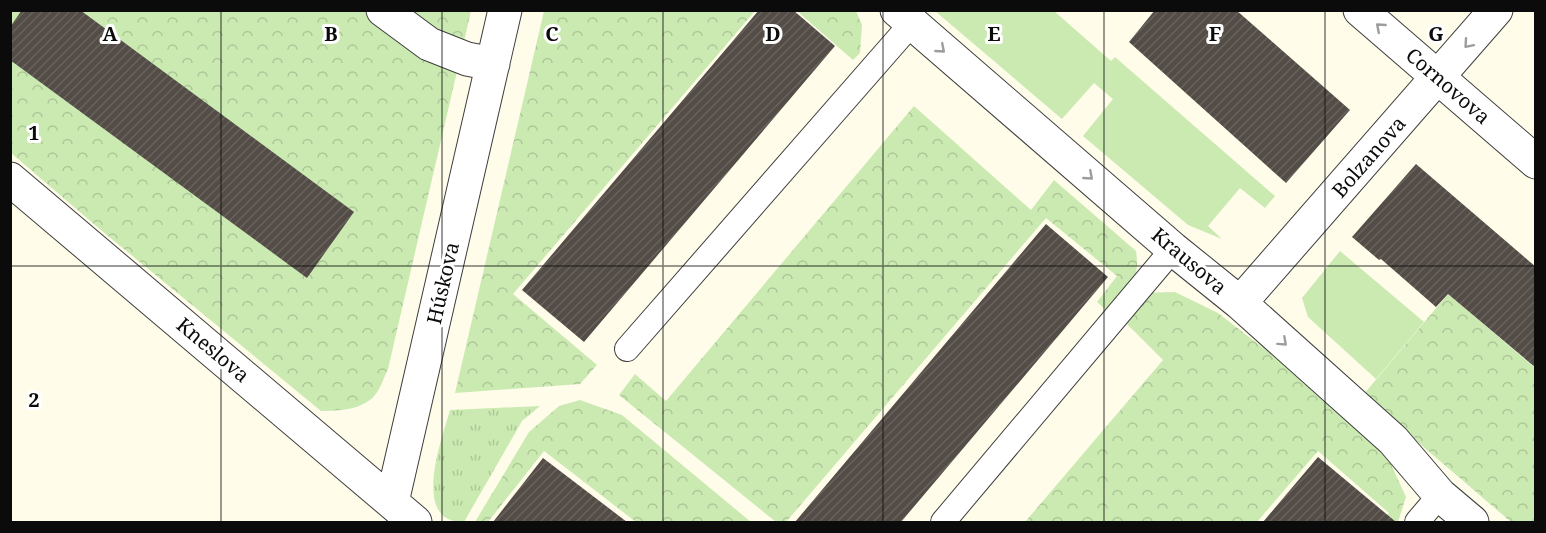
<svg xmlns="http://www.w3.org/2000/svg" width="1546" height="533" viewBox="0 0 1546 533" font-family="'Noto Serif',serif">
  <defs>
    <pattern id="grass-tufts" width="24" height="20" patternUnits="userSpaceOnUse" patternTransform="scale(1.5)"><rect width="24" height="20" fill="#cbeab2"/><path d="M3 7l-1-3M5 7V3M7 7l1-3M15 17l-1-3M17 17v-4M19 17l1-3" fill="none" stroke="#adc798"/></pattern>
    <pattern id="park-crowns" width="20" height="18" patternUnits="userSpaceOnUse" patternTransform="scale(1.5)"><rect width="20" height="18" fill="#cbeab2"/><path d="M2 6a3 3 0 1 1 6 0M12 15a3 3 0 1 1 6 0" fill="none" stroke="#adc798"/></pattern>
    <pattern id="building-hatch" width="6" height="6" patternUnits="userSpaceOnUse" patternTransform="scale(1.5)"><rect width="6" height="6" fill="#544d47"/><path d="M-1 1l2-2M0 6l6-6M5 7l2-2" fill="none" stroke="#68625d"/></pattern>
  </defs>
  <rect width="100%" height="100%" fill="#fffce9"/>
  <!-- grass -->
  <path fill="url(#grass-tufts)" d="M540 406 522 421 464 522C410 523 442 439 450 410Z"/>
  <!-- park -->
  <path fill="url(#park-crowns)" d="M11 11H471L388 369C384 377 381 388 375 395 363 410 338 411 321 411L102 231 11 153Z
    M544 11H755L513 294 597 365 580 384 455 393Z
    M797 11H856L862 25 860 53 853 60Z
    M914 106 1031 210 1054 180 1136 251C1141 283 1127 290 1107 311L1097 302 1117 276 1046 218 786 522H776L619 395 635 374 666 401Z
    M1175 292 1218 313 1301 377 1384 449 1406 497 1398 522H1381L1389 513 1318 451 1257 522H1025L1163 360 1122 319 1141 293Z
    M1448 294 1535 368V522H1511L1363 395Z
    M580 400 622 415 751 522H636L544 451 488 522H475L529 432 559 406Z"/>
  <!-- garden -->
  <path fill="#cbeab2" d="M935 11H1054L1111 61 1115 57 1275 196 1265 208 1240 188 1208 226 1222 239 1188 225 1083 136 1113 99 1094 83 1062 119Z
    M1340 251 1424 322 1376 379 1308 317 1302 298Z"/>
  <!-- building -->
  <path fill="url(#building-hatch)" d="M22 10H80L354 212 307 278 10 60V27Z
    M759 10H793L835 46 584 342 522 290Z
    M1155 10H1236L1350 110 1286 183 1129 42Z
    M1416 164 1536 267V368L1448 294 1436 307 1381 259 1379 260 1352 237Z
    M1046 224 1108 277 901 522H795Z
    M1318 457 1396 522H1263Z
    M543 458 627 522H493Z"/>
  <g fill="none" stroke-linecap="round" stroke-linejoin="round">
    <defs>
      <path id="service" d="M627 349 912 23
        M943 522 1173 249
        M1417 522 1440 495"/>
      <path id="minor" d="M383 10 429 44 467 59 493 64
        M897 10 1173 249 1240 303 1393 440 1440 495 1472 522
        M1360 10 1536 162
        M10 179 415 522
        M1240 303 1496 10
        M392 502 505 10"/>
    </defs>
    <!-- service casing -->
    <use href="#service" stroke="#3e3e3e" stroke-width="26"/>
    <!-- minor casing -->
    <use href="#minor" stroke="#3e3e3e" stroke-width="35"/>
    <!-- service -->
    <use href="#service" stroke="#fff" stroke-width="24"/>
    <!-- minor -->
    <use href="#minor" stroke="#fff" stroke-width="33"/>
  </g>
  <!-- one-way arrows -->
  <defs><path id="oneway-chevron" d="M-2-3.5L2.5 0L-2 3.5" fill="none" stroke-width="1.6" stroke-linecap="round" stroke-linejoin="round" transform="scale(1.5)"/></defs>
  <g stroke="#9d9d9d">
    <use href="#oneway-chevron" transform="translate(1380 27) rotate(-139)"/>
    <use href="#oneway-chevron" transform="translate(1468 44) rotate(131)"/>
    <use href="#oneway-chevron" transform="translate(941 49) rotate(41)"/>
    <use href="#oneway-chevron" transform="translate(1089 176) rotate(41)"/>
    <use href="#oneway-chevron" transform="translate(1283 342) rotate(42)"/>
  </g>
  <!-- grid -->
  <path fill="none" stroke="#0b0b0b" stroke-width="1.5" stroke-opacity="0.55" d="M221 10V522M442 10V522M663 10V522M883 10V522M1104 10V522M1325 10V522M10 266H1536"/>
  <g text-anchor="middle" stroke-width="6" stroke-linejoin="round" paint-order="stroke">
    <!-- street labels -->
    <g font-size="20" fill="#0b0b0b" stroke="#fff">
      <text transform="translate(1448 86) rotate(41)" y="7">Cornovova</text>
      <text transform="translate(1369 157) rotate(-49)" y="7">Bolzanova</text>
      <text transform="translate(1189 261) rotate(40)" y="7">Krausova</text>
      <text transform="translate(443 283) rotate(-77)" y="7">Húskova</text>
      <text transform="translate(213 350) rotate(40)" y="7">Kneslova</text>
    </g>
  </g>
  <g font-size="20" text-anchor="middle" font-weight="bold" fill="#0b0b0b" stroke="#fff" stroke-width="6" stroke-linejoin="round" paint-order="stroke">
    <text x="110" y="41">A</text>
    <text x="331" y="41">B</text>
    <text x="552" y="41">C</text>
    <text x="773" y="41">D</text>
    <text x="994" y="41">E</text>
    <text x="1215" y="41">F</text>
    <text x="1436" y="41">G</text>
    <text x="34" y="140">1</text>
    <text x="34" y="407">2</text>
  </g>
  <!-- border -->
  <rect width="1546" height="533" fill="none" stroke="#0b0b0b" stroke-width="24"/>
</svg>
